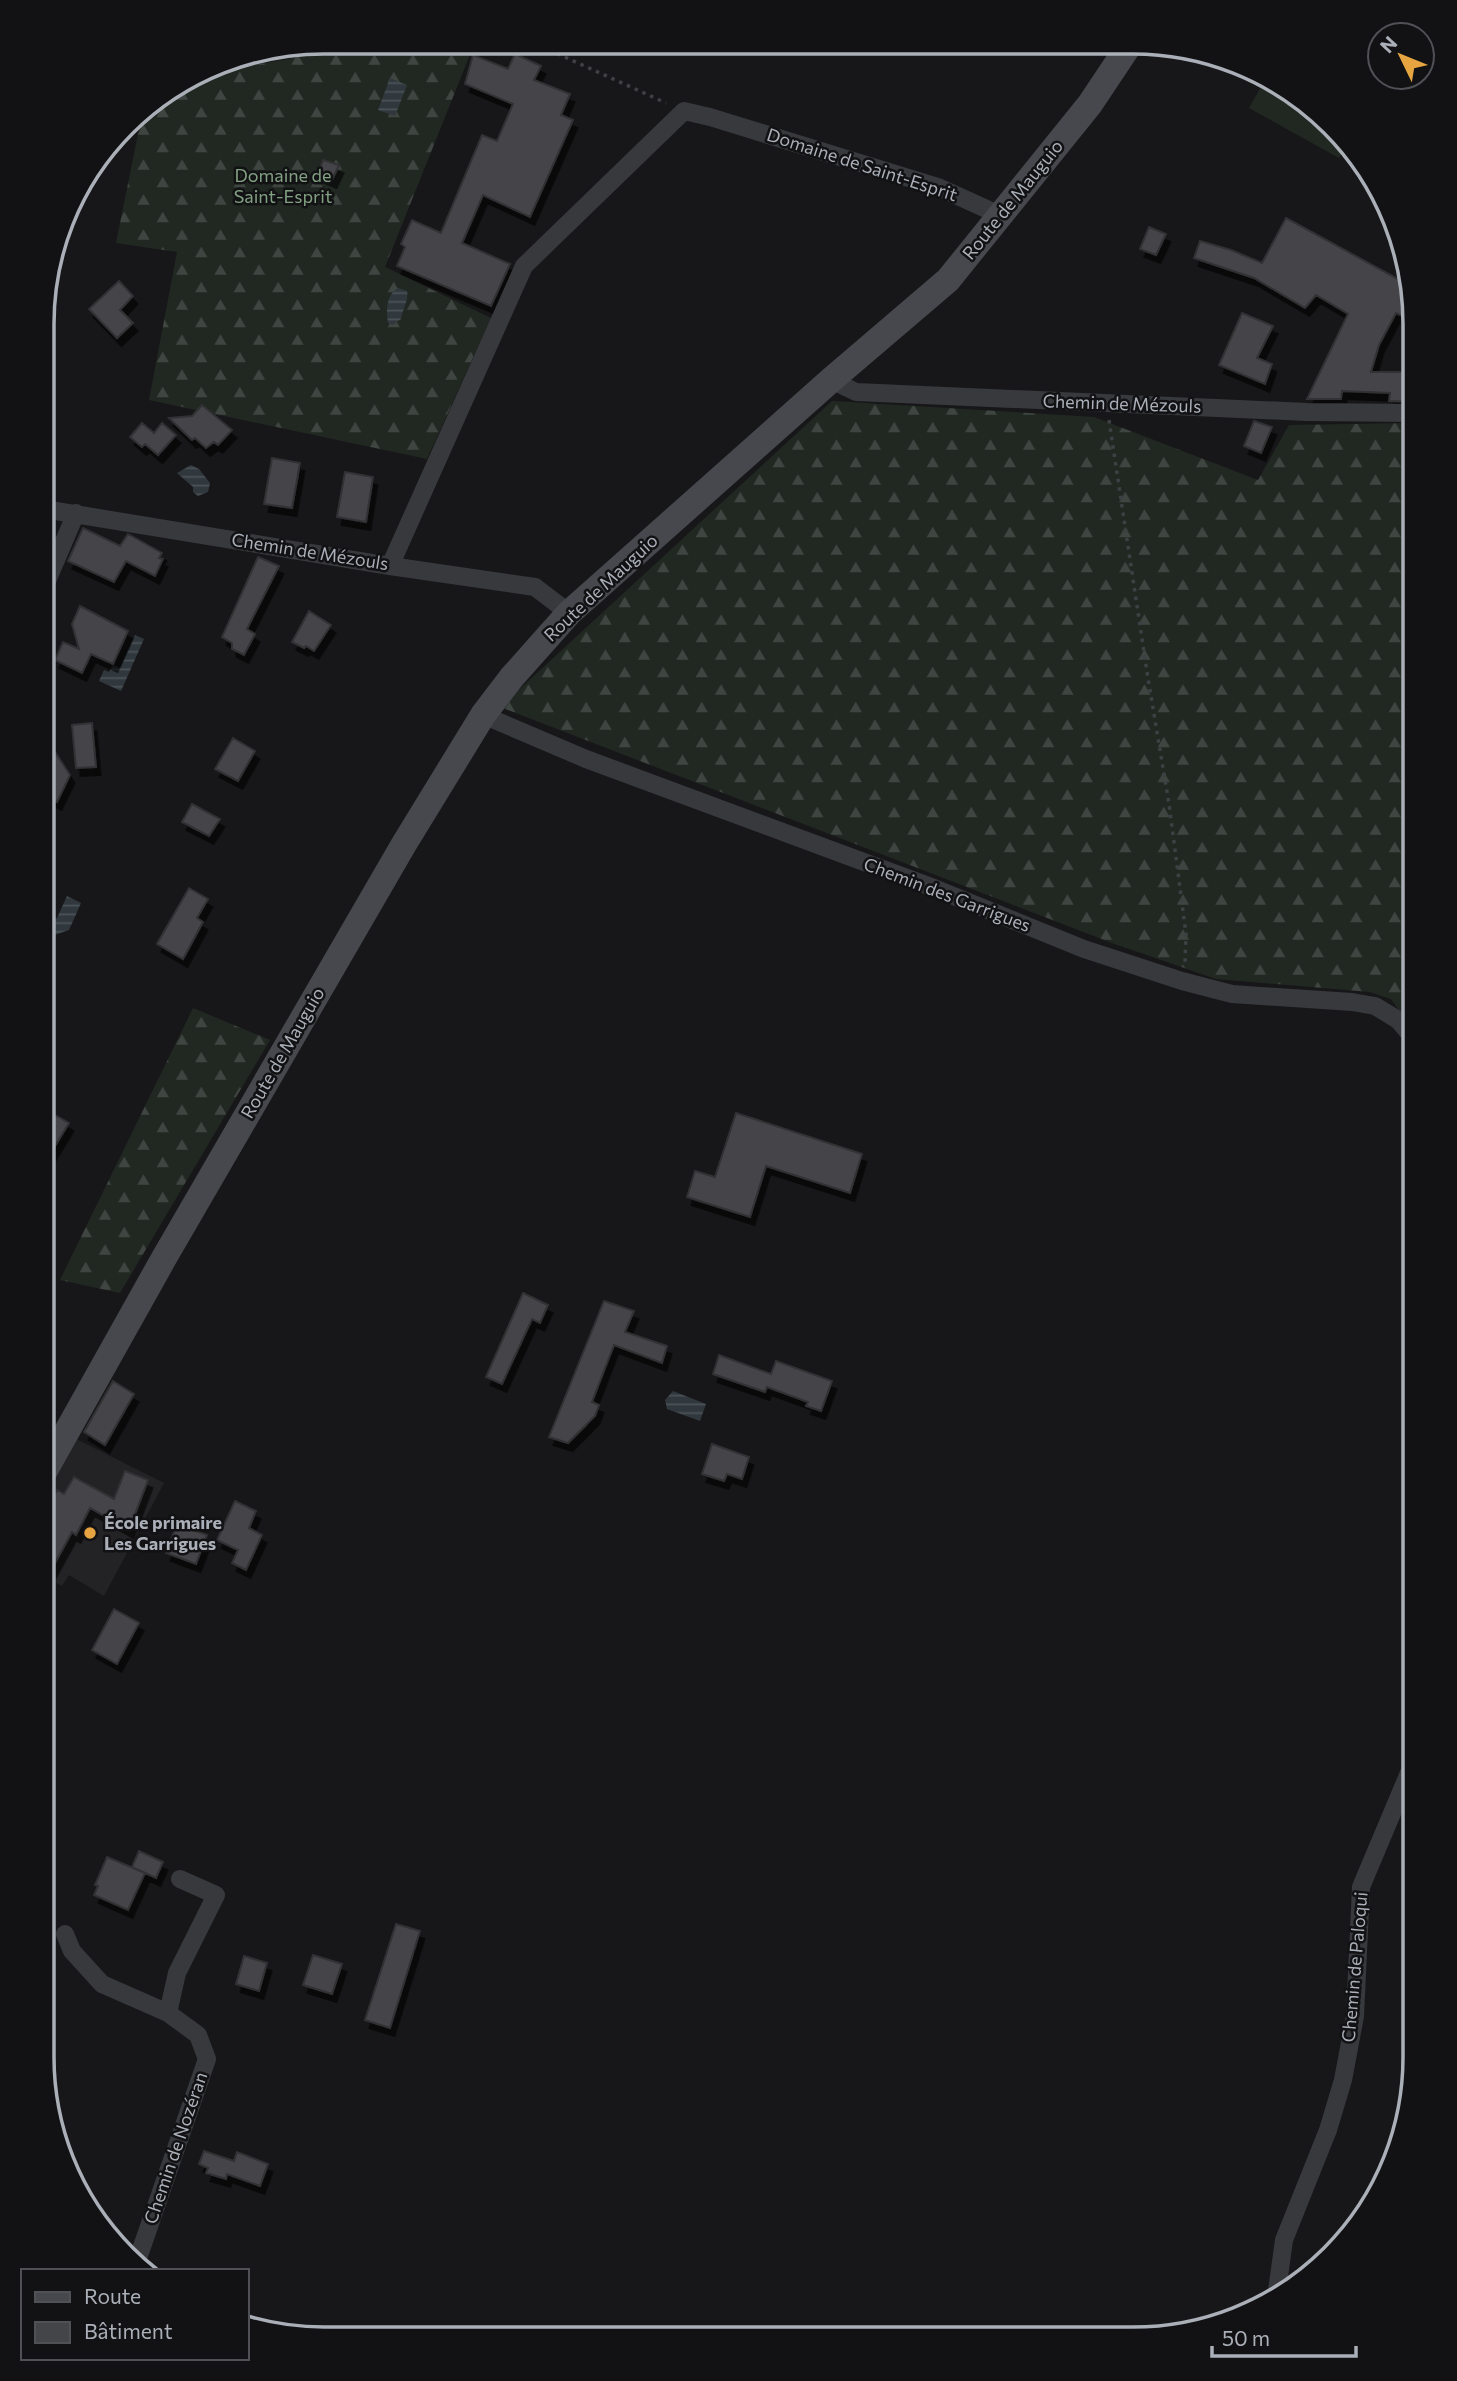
<svg xmlns="http://www.w3.org/2000/svg" width="1457" height="2381" viewBox="0 0 1457 2381" font-family="Commissioner,sans-serif">
  <defs>
    <pattern id="forest-firs" width="22" height="20" patternUnits="userSpaceOnUse" patternTransform="scale(1.75)"><rect width="22" height="20" fill="#212822"/><path d="M5 1l3.5 6h-7zM16 11l3.5 6h-7z" fill="#3f4540"/></pattern>
    <pattern id="water-rules" width="6" height="5" patternUnits="userSpaceOnUse" patternTransform="scale(1.75)"><rect width="6" height="5" fill="#30383e"/><path d="M0 2.5h6" fill="none" stroke="#4b5258"/></pattern>
    <filter id="shadow"><feDropShadow dx="4.5" dy="8" stdDeviation="0" flood-color="#0009"/></filter>
  </defs>
  <rect width="100%" height="100%" fill="#171719"/>
  <!-- built -->
  <path fill="#232326" d="M72 1437 164 1483 104 1596 69 1575 62 1586 43 1576V1491Z"/>
  <!-- forest -->
  <path fill="url(#forest-firs)" d="M383 42H475L385 267 491 318 427 459 149 400 177 252 116 243 143 109 198 75Z
    M832 401 1094 417 1258 480 1289 425 1415 423V1033L1391 999 1370 992 1216 979 1112 943 500 707Z
    M193 1008 270 1040 120 1293 60 1280Z"/>
  <!-- park -->
  <path fill="#212822" d="M1266 78 1305 101 1348 143 1339 158 1249 108Z"/>
  <!-- water -->
  <path fill="url(#water-rules)" d="M390 78 407 85 395 116 378 110Z
    M398 288 407 291C409 299 402 311 401 319L393 325 388 323C386 311 386 295 398 288Z
    M191 465 199 469 210 483 208 492 198 496 193 492V487L177 473Z
    M135 635 144 639 121 691 99 681 104 670 109 672 113 665 120 668Z
    M67 896 81 903 69 930 49 937 44 923 57 918Z
    M673 1391 706 1404 700 1421 667 1409 665 1400Z"/>
  <!-- building -->
  <path fill="#444549" stroke="#313134" stroke-width="2" filter="url(#shadow)" d="M515 54 541 66 534 80 570 94 561 115 573 120 530 217 483 195 462 243 510 264 491 306 397 266 405 247 401 244 412 220 441 233 482 135 497 141 513 104 465 84 473 55 508 69Z
    M323 160 339 165 332 180 318 174Z
    M1286 218 1407 284 1414 321 1396 313 1379 345 1371 372H1415V402L1389 401 1390 393 1342 391 1341 399H1307L1348 314 1316 295 1305 308 1254 278 1194 258 1200 241 1231 250 1262 263Z
    M1149 227 1166 234 1156 255 1140 249Z
    M119 281 133 296 120 310 133 323 117 338 89 309Z
    M1242 313 1273 326 1257 358 1272 364 1265 384 1219 365Z
    M202 405 232 430 218 445 214 442 206 448 195 438 192 440 169 418 192 416Z
    M1254 421 1272 427 1261 453 1244 446Z
    M142 423 154 433 162 423 176 435 158 455 145 444 142 447 130 437Z
    M272 458 300 463 292 508 264 504Z
    M345 472 373 477 366 522 337 517Z
    M83 528 120 546 128 534 162 553 159 558 163 559 155 576 126 561 114 582 68 561Z
    M258 557 279 566 247 629 255 634 244 655 232 649V643L222 637Z
    M80 606 128 631 113 664 91 654 82 673 55 660 63 642 79 649 72 624Z
    M309 611 331 625 314 651 306 646 304 648 292 642Z
    M92 723 96 767 76 768 72 725Z
    M44 735 70 775 57 802 44 796Z
    M233 738 255 751 238 781 215 769Z
    M192 804 220 819 209 836 182 822Z
    M189 888 208 899 197 918 203 922 183 959 157 944Z
    M43 1108 69 1123 43 1166Z
    M736 1113 862 1154 850 1193 766 1166 750 1217 687 1197 695 1171 715 1177Z
    M523 1293 548 1305 540 1323 532 1319 502 1384 486 1377Z
    M604 1301 634 1311 625 1332 667 1346 662 1363 614 1345 592 1402 599 1405 595 1416 568 1443 549 1437Z
    M719 1355 771 1374 776 1361 832 1381 821 1411 806 1406 808 1402 767 1387 765 1392 713 1374Z
    M113 1381 134 1394 105 1445 84 1432Z
    M712 1444 749 1457 742 1479 727 1474 724 1481 702 1474Z
    M125 1471 148 1480 129 1530 90 1508 76 1535 72 1532 43 1585V1516L57 1490 64 1494 74 1477 114 1499Z
    M235 1501 256 1511 249 1528 262 1535 246 1570 232 1563 238 1550 217 1540Z
    M177 1524 207 1535 196 1564 166 1553Z
    M114 1609 139 1623 117 1664 92 1650Z
    M139 1851 163 1862 156 1878 132 1867Z
    M107 1857 145 1873 128 1910 94 1895 98 1886 95 1885Z
    M396 1924 420 1931 390 2028 365 2020Z
    M313 1955 342 1964 332 1994 303 1985Z
    M244 1956 267 1963 259 1991 236 1984Z
    M204 2151 234 2161 237 2152 268 2164 260 2186 227 2174 226 2179 206 2173 208 2168 199 2164Z"/>
  <g fill="none" stroke-linecap="round" stroke-linejoin="round">
    <!-- path -->
    <path stroke="#3e4044" stroke-width="3.5" stroke-dasharray="3.5 5" stroke-linecap="butt" d="M534 43 666 103
      M1109 420 1147 672 1169 804 1186 934 1185 963"/>
    <!-- street -->
    <path stroke="#38393d" stroke-width="18" d="M831 380 856 392 1307 412 1415 413
      M44 509 390 566 535 587 569 613
      M390 566 524 266 684 111 710 117 938 187 1002 216
      M44 588 76 513
      M483 715 586 759 934 888 1084 949 1182 981 1232 994 1352 1002 1375 1006 1398 1020 1415 1040
      M65 1934 72 1951 102 1984 168 2013 198 2035 207 2059 136 2264
      M168 2013 177 1973 216 1895 180 1879
      M1276 2298 1284 2240 1328 2130 1343 2080 1355 2016 1361 1887 1414 1761"/>
    <!-- secondary -->
    <path stroke="#46484d" stroke-width="26" d="M43 1474 164 1258 404 844 483 715 512 677 569 613 831 380 948 280 1090 104 1130 44"/>
  </g>
  <!-- markers -->
  <circle fill="#e6a541" stroke="#121214" stroke-width="2.5" cx="90" cy="1533" r="7"/>
  <g text-anchor="middle" stroke-width="5" stroke-linejoin="round" paint-order="stroke">
    <!-- street labels -->
    <g font-size="18" fill="#aaafb8" stroke="#121214">
      <text transform="translate(862 165) rotate(18)" y="6">Domaine de Saint-Esprit</text>
      <text transform="translate(1013 200) rotate(-51)" y="6">Route de Mauguio</text>
      <text transform="translate(1122 404) rotate(2)" y="6">Chemin de Mézouls</text>
      <text transform="translate(310 552) rotate(9)" y="6">Chemin de Mézouls</text>
      <text transform="translate(601 588) rotate(-43)" y="6">Route de Mauguio</text>
      <text transform="translate(947 895) rotate(21)" y="6">Chemin des Garrigues</text>
      <text transform="translate(283 1053) rotate(-60)" y="6">Route de Mauguio</text>
      <text transform="translate(1355 1967) rotate(-85)" y="6">Chemin de Paloqui</text>
      <text transform="translate(176 2148) rotate(-71)" y="6">Chemin de Nozéran</text>
    </g>
    <!-- park labels -->
    <g font-size="18" fill="#82a182" stroke="#121214">
      <text x="283" y="182">Domaine de<tspan x="283" dy="21">Saint-Esprit</tspan></text>
    </g>
    <!-- poi labels -->
    <g font-size="18" font-weight="bold" fill="#aaafb8" stroke="#121214" text-anchor="start">
      <text x="104" y="1529">École primaire<tspan x="104" dy="21">Les Garrigues</tspan></text>
    </g>
  </g>
  <!-- crop -->
  <path d="M0 0H1457V2381H0ZM324 54H1133A270 270 0 0 1 1403 324V2057A270 270 0 0 1 1133 2327H324A270 270 0 0 1 54 2057V324A270 270 0 0 1 324 54Z" fill="#121214" fill-rule="evenodd"/>
  <path fill="none" stroke="#aaafb8" stroke-width="3.5" d="M324 54H1133A270 270 0 0 1 1403 324V2057A270 270 0 0 1 1133 2327H324A270 270 0 0 1 54 2057V324A270 270 0 0 1 324 54Z"/>
  <!-- legend -->
  <rect x="21" y="2269" width="228" height="91" fill="#121214" stroke="#4f5156" stroke-width="2"/>
  <rect x="35" y="2292" width="35" height="10" fill="#46484d" stroke="#4f5156" stroke-width="2"/>
  <text x="84" y="2304" font-size="21" fill="#aaafb8">Route</text>
  <rect x="35" y="2322" width="35" height="21" fill="#444549" stroke="#4f5156" stroke-width="2"/>
  <text x="84" y="2339" font-size="21" fill="#aaafb8">Bâtiment</text>
  <!-- north arrow -->
  <g transform="translate(1401 56) rotate(313)"><circle r="33" fill="#121214" stroke="#4f5156" stroke-width="2"/>
  <path d="M0-5L12 26L0 18L-12 26Z" fill="#e6a541"/>
  <text y="-10" font-size="19" font-weight="bold" text-anchor="middle" fill="#aaafb8">N</text>
  </g>
  <!-- scale -->
  <path d="M1212 2346v10h144v-10" fill="none" stroke="#aaafb8" stroke-width="3.5"/>
  <text x="1222" y="2346" font-size="21" fill="#aaafb8" stroke="#121214" stroke-width="5" paint-order="stroke">50 m</text>
</svg>
